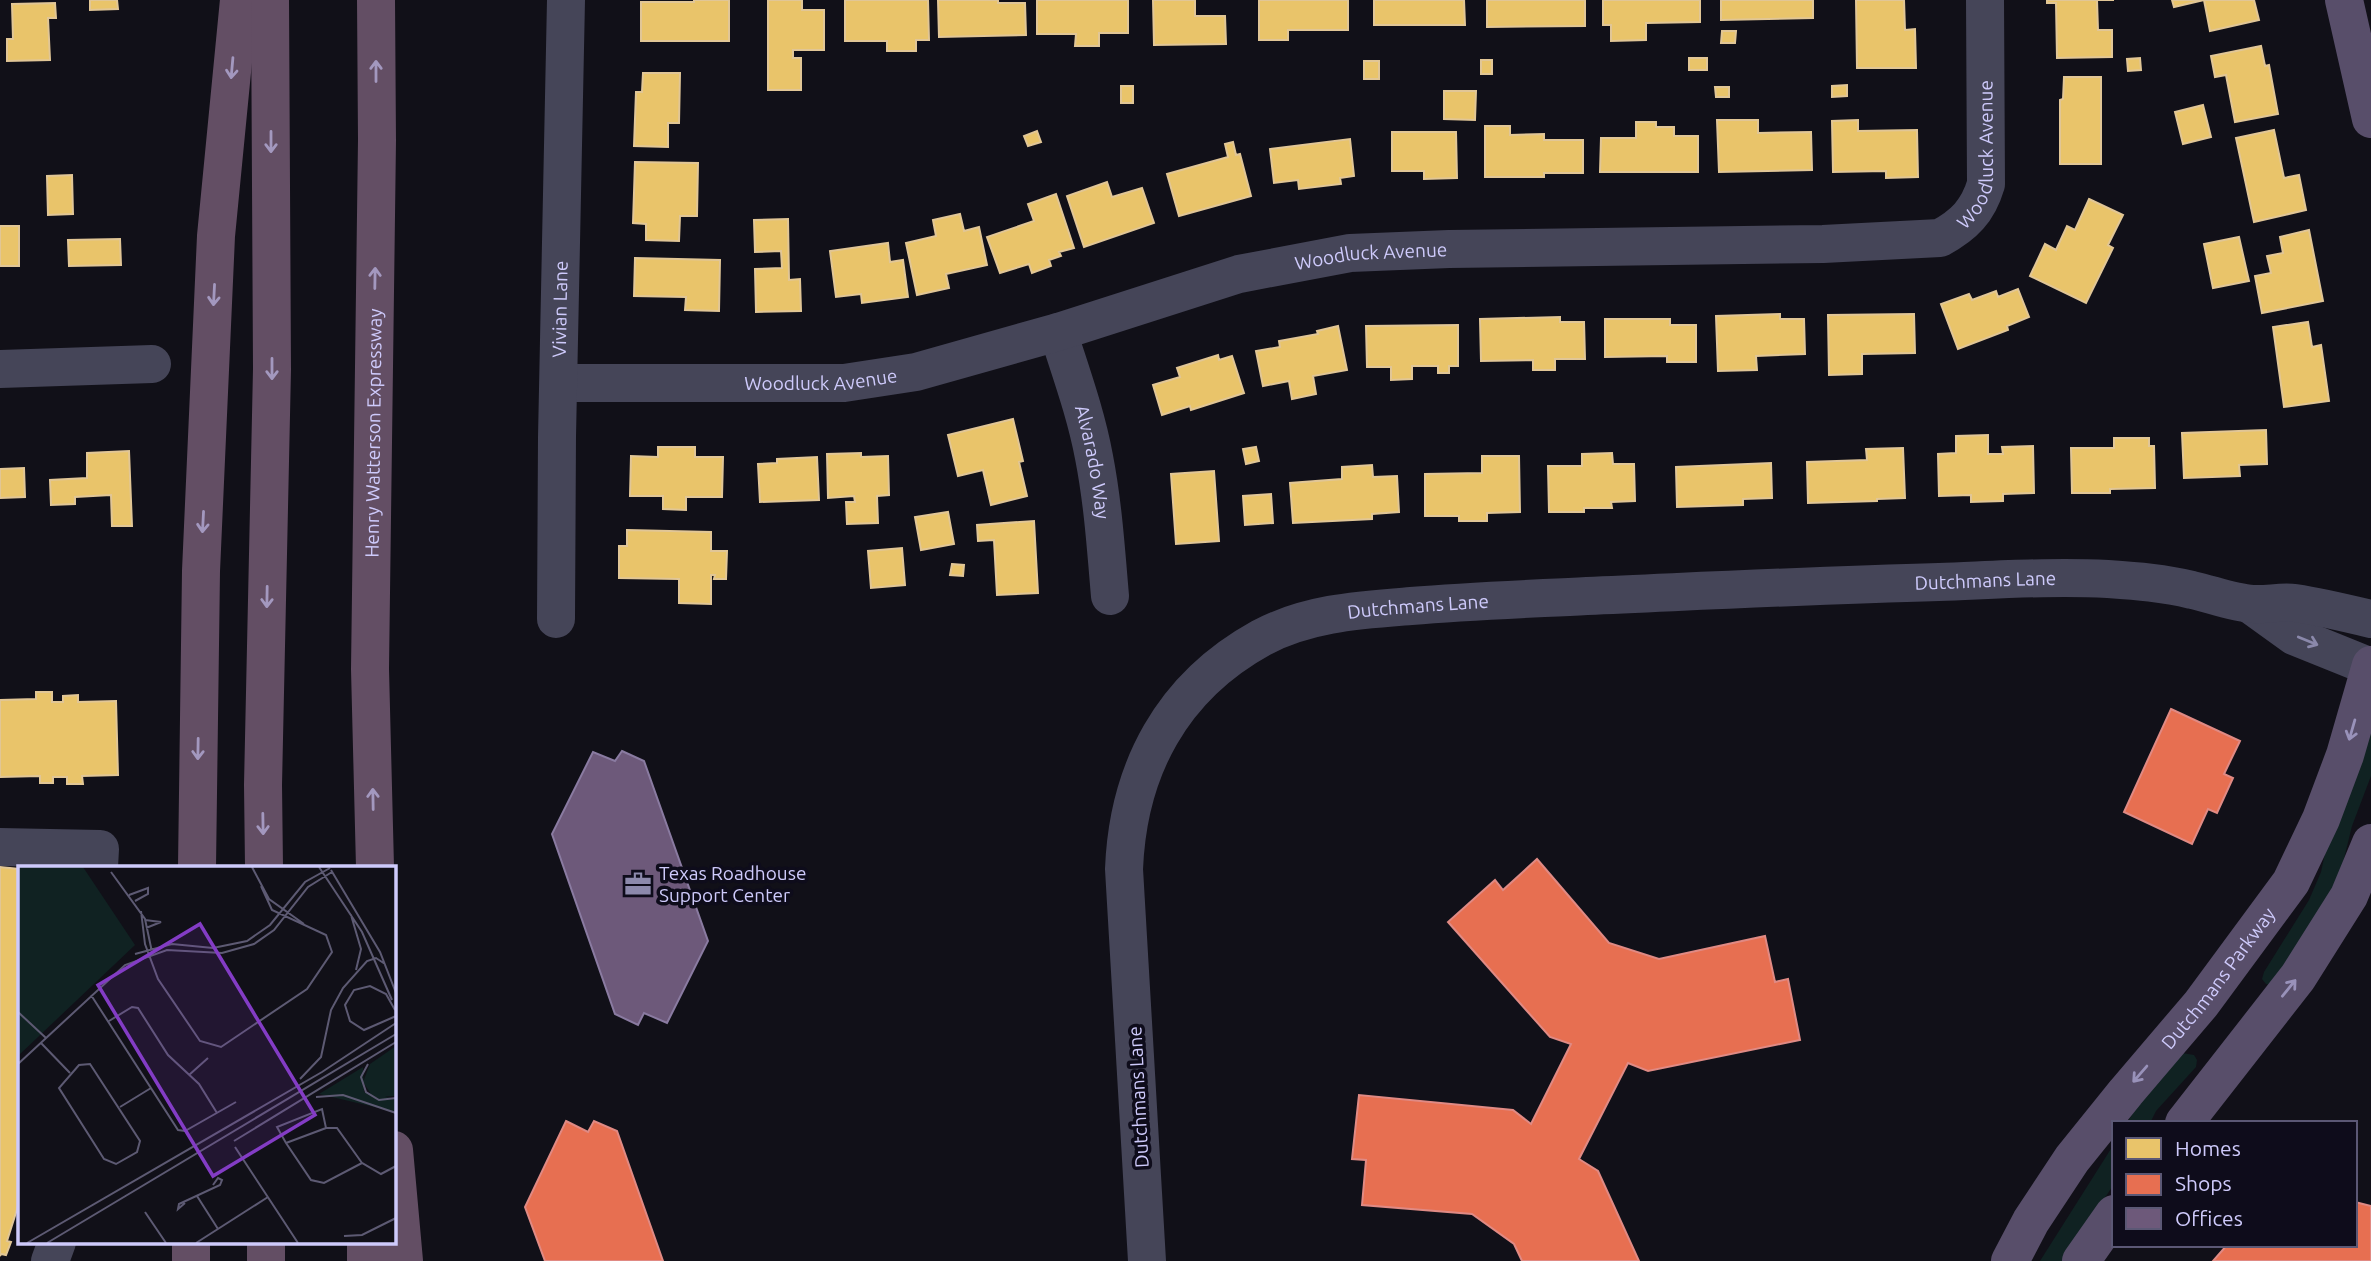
<svg xmlns="http://www.w3.org/2000/svg" width="2371" height="1261" viewBox="0 0 2371 1261" font-family="Ubuntu,sans-serif">
  <rect width="100%" height="100%" fill="#111018"/>
  <!-- green -->
  <path fill="#102222" d="M2371 722V776L2352 826 2337 887 2273 986 2266 984 2262 979 2264 972 2309 900 2321 872 2329 835Z
    M2182 1053 2194 1055 2197 1060 2196 1067 2156 1111 2150 1123H2127L2142 1098Z
    M2114 1144V1184L2110 1190 2064 1261H2040Z"/>
  <!-- homes -->
  <path fill="#e9c46a" stroke="#e1c696" stroke-width="2" d="M90 0H117L118 9 90 10Z
    M694 0H729V41H641V2H694Z
    M768 0H802V10H824V50H793V58H801V90H768Z
    M845 0H928L929 40H916V51H887V41H845Z
    M938 0H998V3H1025L1026 35 939 37Z
    M1037 0H1128V33H1099V46H1075L1076 34H1037Z
    M1153 0H1195V16H1225L1226 44 1154 45Z
    M1259 0H1348V30H1288V40H1259Z
    M1374 0H1464L1465 25H1374Z
    M1487 0H1585V26L1487 27Z
    M1603 0H1700V22L1646 23V40L1611 41V25H1603Z
    M1721 0H1813V18L1721 20Z
    M1856 0H1904L1905 30 1915 29 1916 68H1857Z
    M2047 0H2114H2097L2098 30H2112V57L2057 58 2056 3H2047Z
    M2172 0H2254L2259 20 2210 31 2204 0 2174 7Z
    M55 3 56 18H48L50 60 7 61V39H13L12 4Z
    M1722 31H1736L1735 43H1721Z
    M2261 46 2265 66 2269 65 2278 114 2235 122 2226 75 2215 77 2211 56Z
    M1689 58H1707V70H1689Z
    M2140 58 2141 70 2128 71 2127 59Z
    M1481 60H1492V74H1481Z
    M1364 61H1379V79H1364Z
    M643 73H680L679 123H668V147L634 146 636 92H642Z
    M2064 77H2101V164H2060V100L2063 99Z
    M1847 85V96L1832 97V86Z
    M1121 86H1133V103H1121Z
    M1715 87H1729V97H1716Z
    M1444 91H1476L1475 120 1444 119Z
    M2203 105 2211 137 2183 144 2175 112Z
    M1717 120H1758V133L1811 132 1812 170 1719 172Z
    M1858 120V131L1917 130 1918 177 1886 178V171L1833 172 1832 121Z
    M1636 122H1656V127H1674V136H1698V172H1600L1601 138H1636Z
    M1485 126H1510V135L1544 134V140H1583V173H1544V177H1485Z
    M2274 130 2284 178 2299 175 2306 210 2254 222 2236 138Z
    M1037 131 1041 142 1028 146 1024 136Z
    M1392 132H1456L1457 178 1424 179V171H1392Z
    M1350 139 1354 176 1340 178 1341 184 1299 189 1298 180 1274 183 1270 149Z
    M1233 142 1236 155 1240 154 1251 196 1179 216 1167 174 1228 157 1225 144Z
    M635 162 698 163 697 216H680L679 241 646 240V224L633 223Z
    M72 175 73 214 48 215 47 176Z
    M1107 182 1112 197 1142 188 1154 223 1084 247 1067 196Z
    M1056 194 1074 248 1059 252 1061 256 1049 260 1051 266 1032 273 1029 264 1000 273 987 237 1034 221 1028 204Z
    M2089 199 2123 215 2108 245 2113 248 2086 303 2030 276 2045 244 2056 250 2067 226 2075 230Z
    M960 214 964 231 979 227 987 265 946 274 949 288 917 295 906 243 936 236 933 220Z
    M788 219 789 280 800 279 801 311 756 312 755 269 782 268 781 251 755 252 754 220Z
    M0 226H19V266H0Z
    M2309 230 2323 301 2262 313 2255 276 2271 273 2267 256 2283 253 2280 237Z
    M2239 237 2249 281 2213 288 2204 244Z
    M120 239 121 265 69 266 68 240Z
    M888 243 890 262 903 260 908 297 862 303 861 294 836 297 830 251Z
    M635 258 720 260 719 311 685 310 686 297 634 296Z
    M2018 289 2029 317 2007 326 2008 330 1958 349 1941 304 1969 294 1972 300 1996 291 1998 297Z
    M1780 314V319H1804L1805 354 1756 356 1757 370 1718 371 1716 316Z
    M1914 314 1915 353 1862 354V374L1829 375 1828 315Z
    M1560 317V322H1584L1585 359H1555V370H1533V360L1481 361 1480 319Z
    M1605 319H1670V325H1696V362H1667V356L1605 357Z
    M2308 322 2312 347 2321 345 2329 401 2284 407 2273 327Z
    M1458 325V366H1449V373H1438V366H1412V379L1391 380V367H1367L1366 326Z
    M1338 326 1347 370 1313 376 1316 394 1292 399 1289 381 1263 386 1256 351 1280 347 1279 341 1318 334 1317 331Z
    M1218 355 1219 360 1232 356 1244 393 1191 410 1190 406 1162 415 1153 385 1180 377 1177 368Z
    M1013 419 1023 461 1019 462 1027 496 991 505 983 470 958 476 948 435Z
    M2266 430 2267 464 2239 465 2240 476 2184 478 2182 433Z
    M1988 435V454H2003L2002 447 2033 446 2034 493 2003 494V501L1971 502V495L1939 496 1938 454 1956 453V436Z
    M2114 438H2149V446H2154L2155 488 2110 489V493H2072L2071 448H2114Z
    M658 447H695V457H723L722 497H686V510L663 509V496H630L631 456 658 457Z
    M1256 447 1259 461 1246 464 1243 449Z
    M1903 448 1905 498 1877 499V501L1808 503 1807 462 1867 460 1866 449Z
    M129 451 132 526H112L111 495 75 497V504L51 505 50 480 87 478V453Z
    M861 453V457L888 456 889 495 877 496 878 523 847 524 846 502H855L854 496 828 498 827 454Z
    M1612 453 1613 464H1634L1635 501 1611 502 1612 508H1584V512H1549L1548 466H1582V454Z
    M1482 456H1519L1520 512 1487 513V521H1459V516H1425V474L1482 473Z
    M817 457 819 500 760 502 758 464 777 463V459Z
    M1771 463 1772 498 1743 499V505L1677 507 1676 467Z
    M1372 465 1373 477 1397 476 1399 512 1372 514V519L1293 523 1290 483 1342 479V467Z
    M24 468 25 497 0 498V469Z
    M1214 471 1219 541 1176 544 1171 474Z
    M1271 494 1273 523 1245 525 1243 496Z
    M948 512 954 544 921 550 915 517Z
    M1034 521 1038 593 997 595 994 540 978 541 977 525Z
    M627 530 711 532V551H727L726 579H714L715 575H711V604L679 603V579L619 578V546H627Z
    M902 548 905 585 871 588 868 551Z
    M952 564 964 565 963 576 950 575Z
    M36 692H52V702H63V696L78 695V702L116 701 118 775 82 776 83 784H67V777H53V783H40V776L0 777V700L36 699Z
    M0 867 19 869V1203L7 1241 11 1242 6 1255 1 1254 0 1256Z"/>
  <!-- shops -->
  <path fill="#e76f51" stroke="#e08a84" stroke-width="2" d="M2171 709 2240 741 2224 774 2233 778 2217 813 2208 809 2192 844 2124 812Z
    M1537 859 1609 943 1659 959 1765 936 1775 982 1788 979 1800 1040 1648 1071 1628 1063 1579 1159 1598 1171 1639 1261H1522L1514 1244 1472 1214 1362 1205 1366 1160 1352 1159 1359 1095 1513 1110 1531 1124 1571 1044 1550 1037 1448 922 1495 880 1503 890Z
    M566 1121 588 1132 594 1121 617 1131 663 1261H545L525 1207Z
    M2355 1202 2371 1206V1261H2213L2227 1245H2355Z"/>
  <!-- offices -->
  <path fill="#6d597a" stroke="#8a7ba1" stroke-width="2" d="M622 751 644 761 708 941 667 1023 644 1013 638 1025 615 1014 552 834 593 752 615 761Z"/>
  <g fill="none" stroke-linecap="round" stroke-linejoin="round">
    <!-- minor -->
    <g stroke="#454558" stroke-width="38">
      <path id="s1" d="M1058 332C1071 373 1086 414 1094 457 1103 503 1106 550 1110 596"/>
      <path d="M0 369 152 364"/>
      <path id="s2" d="M560 383H844L916 372 1058 332 1239 274 1350 253 1449 249 1823 244 1940 238C1964 225 1978 211 1986 184L1985 0"/>
      <path d="M2251 605 2294 636 2371 667"/>
      <path id="s3" d="M556 619 557 437 566 0"/>
      <path d="M0 847 100 849 99 867"/>
      <path d="M50 1261 57 1242"/>
      <path id="s4" d="M1147 1261 1124 869C1128 769 1172 687 1261 638 1307 613 1360 610 1411 606 1470 601 1528 599 1587 596 1704 591 1822 585 1939 582 1995 580 2052 576 2108 579 2136 581 2164 583 2192 590 2211 594 2233 603 2253 604 2267 605 2281 601 2295 603 2321 607 2346 613 2371 619"/>
    </g>
    <!-- major -->
    <g stroke="#584e6a" stroke-width="38">
      <path d="M2344 0 2371 119"/>
      <path d="M2184 1123 2298 977 2349 896 2371 843"/>
      <path id="s5" d="M2010 1261 2031 1221 2072 1159 2126 1092 2201 1004 2291 882 2321 819 2345 755 2371 665"/>
      <path d="M2081 1261 2114 1214"/>
    </g>
    <!-- highway -->
    <g stroke="#634e64" stroke-width="38">
      <path d="M197 867 201 571 216 236 239 0"/>
      <path d="M264 867 263 785 272 369 270 0"/>
      <path id="s6" d="M375 867 370 669 377 140 376 0"/>
      <path d="M394 1150 404 1261"/>
      <path d="M191 1261V1242"/>
      <path d="M266 1261V1242"/>
      <path d="M366 1261V1242"/>
    </g>
  </g>
  <!-- one-way arrows -->
  <defs><path id="oneway-shaft" d="M-6 0H5M1.5-3L5.5 0L1.5 3" fill="none" stroke-width="1.6" stroke-linecap="round" stroke-linejoin="round" transform="scale(1.75)"/></defs>
  <g stroke="#a398bf">
    <use href="#oneway-shaft" transform="translate(232 68) rotate(95)"/>
    <use href="#oneway-shaft" transform="translate(376 71) rotate(-90)"/>
    <use href="#oneway-shaft" transform="translate(271 142) rotate(90)"/>
    <use href="#oneway-shaft" transform="translate(375 278) rotate(-89)"/>
    <use href="#oneway-shaft" transform="translate(214 295) rotate(93)"/>
    <use href="#oneway-shaft" transform="translate(272 369) rotate(90)"/>
    <use href="#oneway-shaft" transform="translate(203 522) rotate(93)"/>
    <use href="#oneway-shaft" transform="translate(267 597) rotate(91)"/>
    <use href="#oneway-shaft" transform="translate(198 749) rotate(91)"/>
    <use href="#oneway-shaft" transform="translate(373 799) rotate(-91)"/>
    <use href="#oneway-shaft" transform="translate(263 824) rotate(89)"/>
  </g>
  <use stroke="#8a88aa" href="#oneway-shaft" transform="translate(2308 641) rotate(22)"/>
  <g stroke="#9992ba">
    <use href="#oneway-shaft" transform="translate(2352 730) rotate(106)"/>
    <use href="#oneway-shaft" transform="translate(2289 988) rotate(-51)"/>
    <use href="#oneway-shaft" transform="translate(2140 1074) rotate(131)"/>
  </g>
  <!-- icons -->
  <defs>
    <symbol id="office-bare" viewBox="-9 -9 18 18"><path d="M-6-3h4V-5.5h4V-3h4V5H-6ZM-1-4.5V-3h2v-1.5ZM-6 0V1H6V0Z" fill="#8c89ac" stroke="#0e0c1b" stroke-width="2.5" paint-order="stroke"/></symbol>
  </defs>
  <g fill-rule="evenodd">
    <use href="#office-bare" x="619" y="865" width="38" height="38"/>
  </g>
  <g text-anchor="middle" stroke-width="7" stroke-linejoin="round" paint-order="stroke">
    <!-- street labels -->
    <g font-size="19" fill="#cecafb" stroke="#0e0c1b">
      <text dy="7" stroke="none"><textPath href="#s2" startOffset="1498">Woodluck Avenue</textPath></text>
      <text dy="7" stroke="none"><textPath href="#s2" startOffset="828">Woodluck Avenue</textPath></text>
      <text dy="7" stroke="none"><textPath href="#s3" startOffset="310">Vivian Lane</textPath></text>
      <text dy="7" stroke="none"><textPath href="#s2" startOffset="261">Woodluck Avenue</textPath></text>
      <text dy="7" stroke="none"><textPath href="#s6" startOffset="434">Henry Watterson Expressway</textPath></text>
      <text dy="7" stroke="none"><textPath href="#s1" startOffset="135">Alvarado Way</textPath></text>
      <text dy="7" stroke="none"><textPath href="#s4" startOffset="1404">Dutchmans Lane</textPath></text>
      <text dy="7" stroke="none"><textPath href="#s4" startOffset="836">Dutchmans Lane</textPath></text>
      <text dy="7" stroke="none"><textPath href="#s5" startOffset="352">Dutchmans Parkway</textPath></text>
      <text transform="translate(1138 1097) rotate(-93)" y="7">Dutchmans Lane</text>
    </g>
    <!-- poi labels -->
    <g font-size="19" fill="#cecafb" stroke="#0e0c1b" text-anchor="start">
      <text x="659" y="880">Texas Roadhouse<tspan x="659" dy="22">Support Center</tspan></text>
    </g>
  </g>
  <!-- overview -->
  <g transform="translate(18 866)">
    <rect width="378" height="378" fill="#111018"/>
    <path d="M0 1H65L117 79 0 190ZM378 180V230L355 231 345 216 352 198ZM345 201 346 226 378 233V246L301 228Z" fill="#102222"/>
    <path fill="none" stroke="#5d5a73" stroke-width="2" d="M234 1 251 33 286 58M301 1 344 66 374 134M313 4 362 86 378 127M93 6 127 53 134 86M111 29 130 22V28L117 35M123 45 127 78 140 113 182 175 203 181 289 123 314 86 308 69 254 44 243 20M333 49 343 83 338 104M127 54 143 56 128 62M117 88 154 78 195 82 229 75 252 59 287 16 312 2M73 129 160 264 167 265 218 236M377 144 368 128 352 120 336 124 327 139 332 155 346 164 378 150M0 146 28 172M91 155 114 141 120 142 150 189 181 218 199 247M23 177 52 207M0 198 107 99 149 84 204 87 236 78 256 64 290 21 314 6M72 198 122 275 119 286 98 298 86 293 41 222 61 199ZM350 198 343 211 348 226 361 234 378 232M171 209 190 192M282 213 303 191 313 144 325 122 349 95 358 92 367 98M298 231 325 229 378 247M102 241 133 222M308 262H319L344 297M216 275 378 176M268 277 308 262 304 243 259 261 268 277 293 314 306 317 344 297 363 308 378 300M217 281 280 377M179 330 200 363M167 337 160 343 161 338 202 319 204 314 200 312 195 319M127 346 148 377M326 370 344 369 378 352M9 377 304 206 378 157M29 377 378 168M178 377 250 331"/>
    <path fill="#833cc5" fill-opacity="0.15" stroke="#833cc5" stroke-width="3.5" d="M182 58 297 249 195 310 80 119Z"/>
    <rect width="378" height="378" fill="none" stroke="#cecafb" stroke-width="3.5"/>
  </g>
  <!-- legend -->
  <rect x="2112" y="1121" width="245" height="126" fill="#0e0c1b" stroke="#5b5875" stroke-width="2"/>
  <rect x="2126" y="1138" width="35" height="21" fill="#e9c46a" stroke="#5b5875" stroke-width="2"/>
  <text x="2175" y="1156" font-size="21" fill="#cecafb">Homes</text>
  <rect x="2126" y="1174" width="35" height="21" fill="#e76f51" stroke="#5b5875" stroke-width="2"/>
  <text x="2175" y="1191" font-size="21" fill="#cecafb">Shops</text>
  <rect x="2126" y="1208" width="35" height="21" fill="#6d597a" stroke="#5b5875" stroke-width="2"/>
  <text x="2175" y="1226" font-size="21" fill="#cecafb">Offices</text>
</svg>
